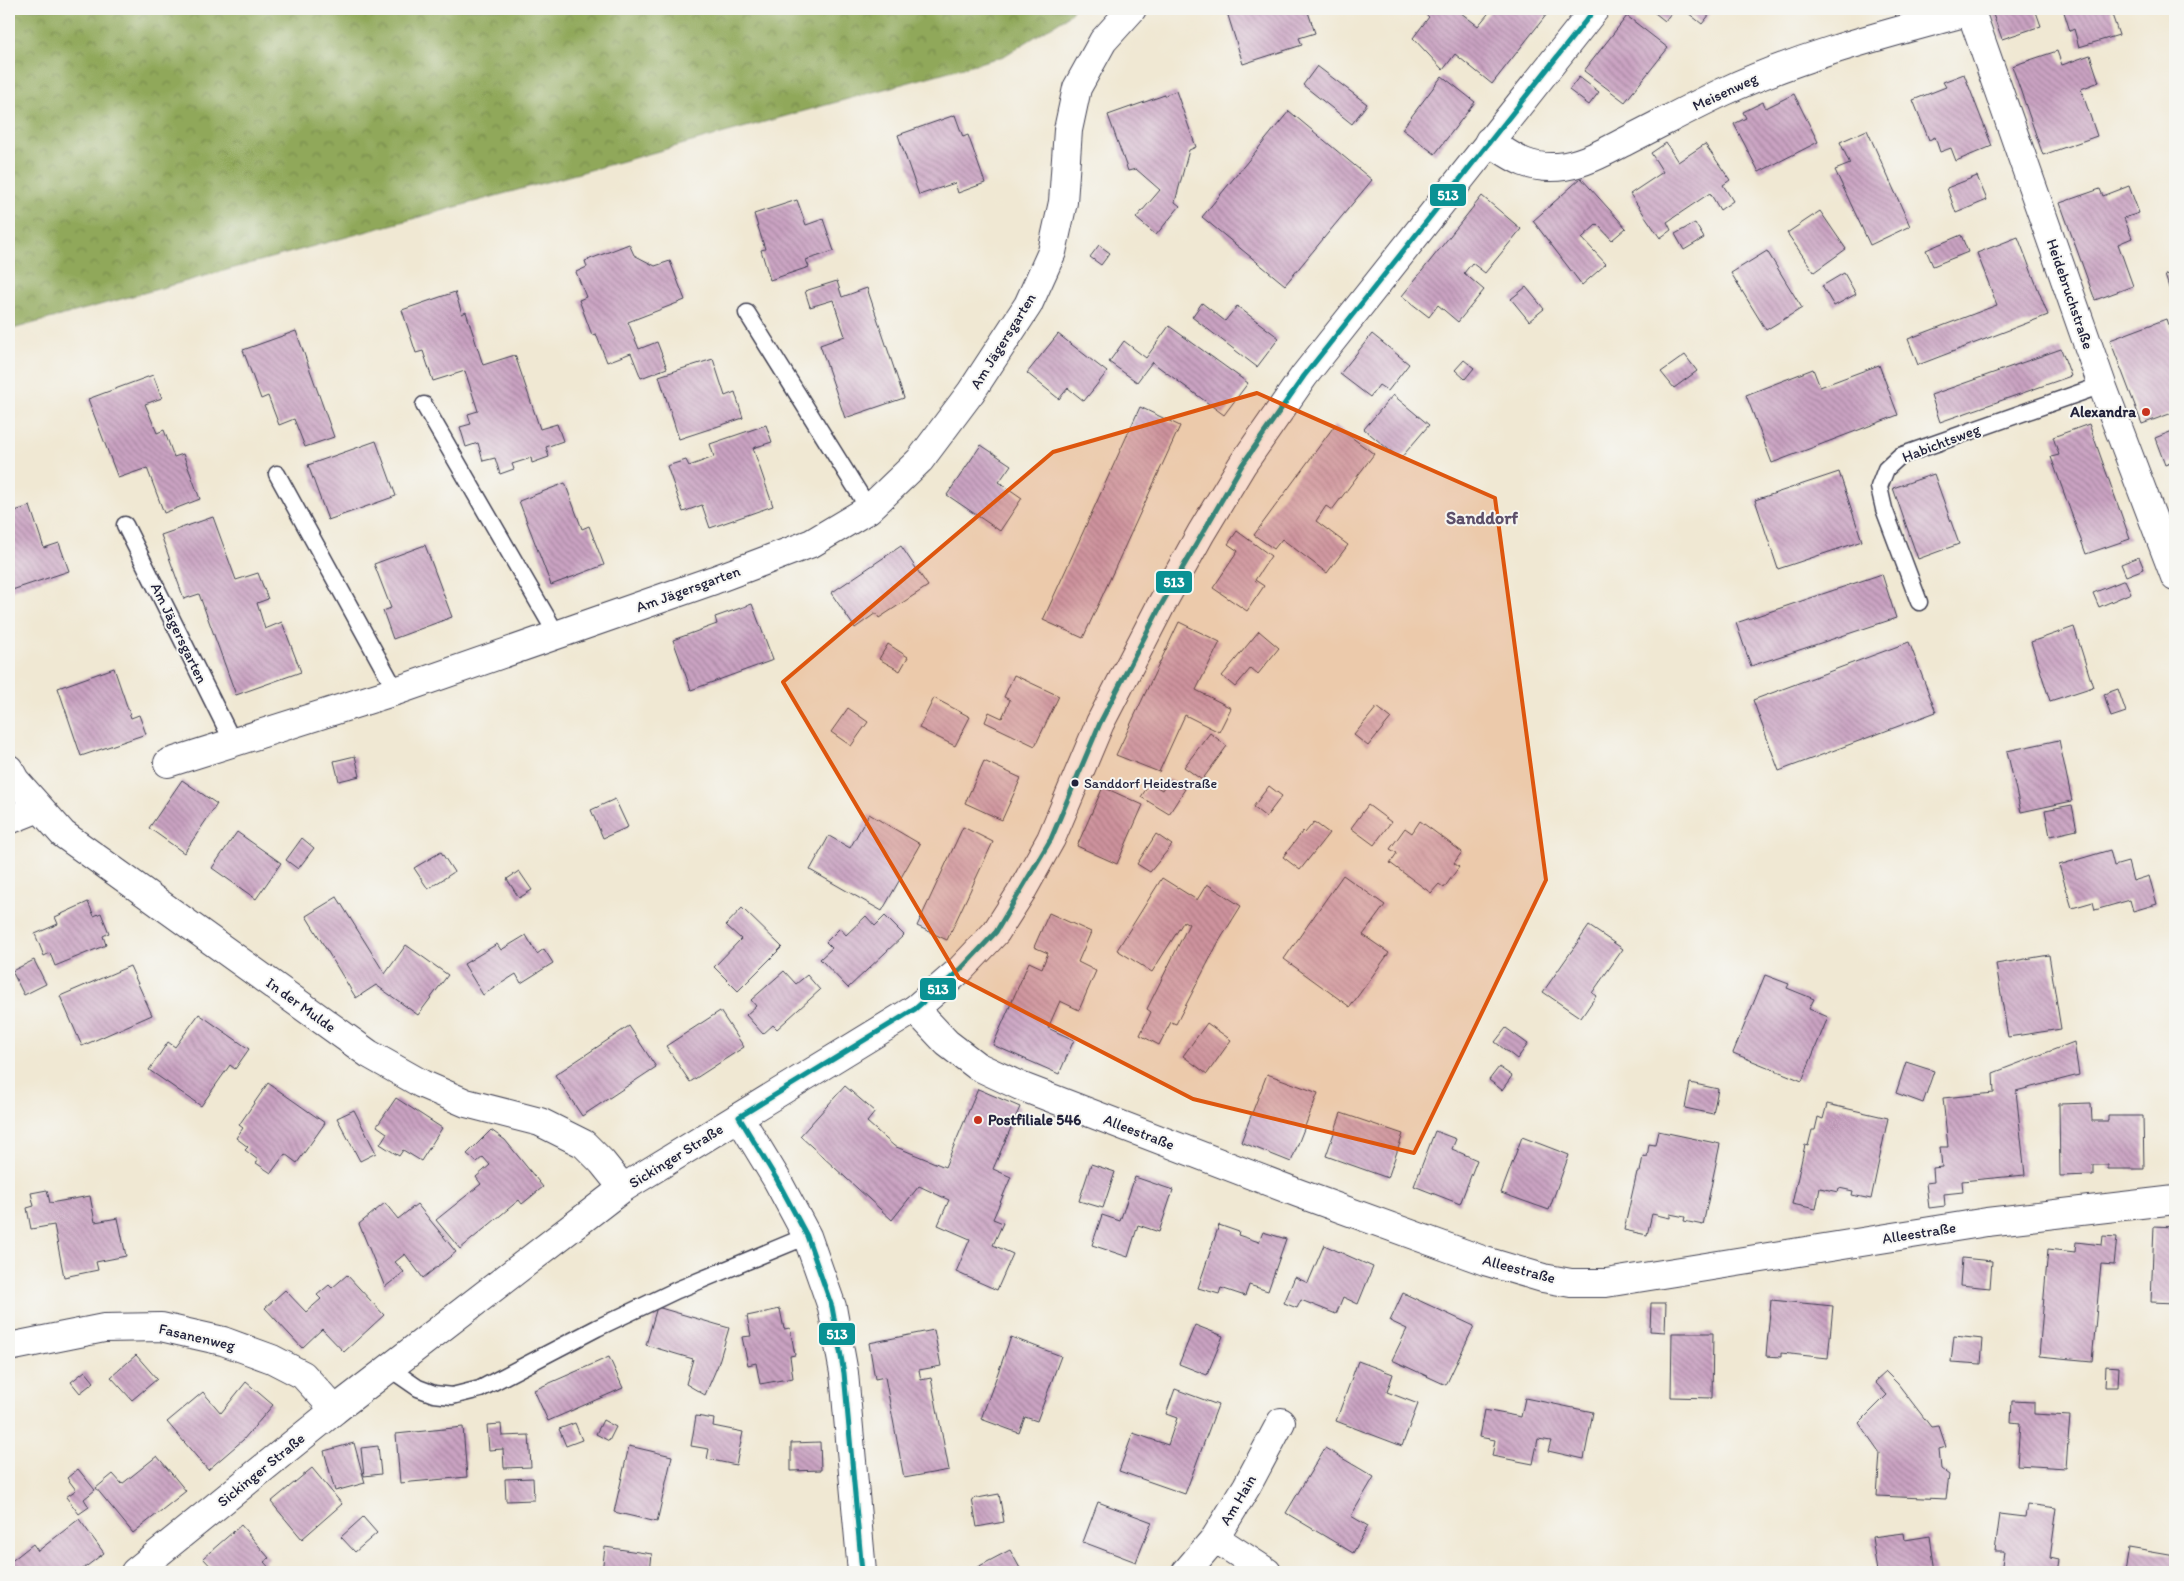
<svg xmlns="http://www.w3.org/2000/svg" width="2184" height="1581" viewBox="0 0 2184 1581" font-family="Itim,sans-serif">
  <defs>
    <pattern id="forest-crowns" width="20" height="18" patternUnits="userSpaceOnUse" patternTransform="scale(1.25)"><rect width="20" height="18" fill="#90a85a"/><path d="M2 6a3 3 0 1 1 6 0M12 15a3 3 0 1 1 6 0" fill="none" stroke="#75884c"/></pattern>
    <pattern id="building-back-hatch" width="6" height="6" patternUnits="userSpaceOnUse" patternTransform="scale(1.25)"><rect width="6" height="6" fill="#caa3c2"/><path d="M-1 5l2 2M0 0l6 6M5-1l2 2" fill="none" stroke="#a4849f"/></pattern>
  </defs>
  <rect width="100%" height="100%" fill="#f6f6f2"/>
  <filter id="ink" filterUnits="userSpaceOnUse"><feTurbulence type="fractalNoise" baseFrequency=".02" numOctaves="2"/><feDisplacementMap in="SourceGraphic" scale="10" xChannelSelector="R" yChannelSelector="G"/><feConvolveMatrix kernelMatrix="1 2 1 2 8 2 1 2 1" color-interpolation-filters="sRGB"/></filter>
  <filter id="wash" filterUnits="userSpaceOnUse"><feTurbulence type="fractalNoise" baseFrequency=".0096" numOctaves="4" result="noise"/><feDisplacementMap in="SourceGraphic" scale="20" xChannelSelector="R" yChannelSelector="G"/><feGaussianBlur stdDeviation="1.12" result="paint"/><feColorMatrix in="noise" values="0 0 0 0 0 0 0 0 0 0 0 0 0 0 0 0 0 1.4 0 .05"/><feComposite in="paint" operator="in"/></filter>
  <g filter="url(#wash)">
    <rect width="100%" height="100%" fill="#f0e8d3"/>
    <!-- forest -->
    <path fill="url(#forest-crowns)" stroke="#59654a" d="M9 9H1074L1065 18 1004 56 9 330Z"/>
    <g id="blocks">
      <!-- building -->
      <path fill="url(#building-back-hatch)" d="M1226 9H1307L1315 33 1299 38 1302 45 1243 64Z
        M1420 9H1456L1478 26 1492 9H1540L1547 14 1492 84 1455 54 1443 70 1413 38 1429 17Z
        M1650 9H1674L1665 21Z
        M1683 9H1714L1702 24Z
        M1893 9H1925L1897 19Z
        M1991 9H2035L2041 26 2002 39Z
        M2063 9H2110L2119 35 2079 47 2074 29 2070 31Z
        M1627 16 1668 48 1625 102 1584 71Z
        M2057 51 2062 65 2090 55 2099 82 2081 89 2097 136 2043 155 2012 66Z
        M1317 66 1367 104 1352 124 1303 85Z
        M1964 74 1992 146 1956 161 1951 148 1940 152 1935 137 1929 140 1913 100 1946 87 1943 82Z
        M1442 76 1475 102 1435 154 1402 129Z
        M1579 77 1599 92 1589 105 1569 90Z
        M1176 91 1196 147 1189 150 1175 202 1180 206 1156 235 1136 218 1160 190 1136 169 1128 171 1108 115Z
        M1794 94 1818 142 1759 172 1734 124 1746 118 1743 112 1763 102 1766 108Z
        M1289 111 1372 180 1285 285 1202 217Z
        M955 115 963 137 968 135 985 183 958 193 955 183 919 195 898 135Z
        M1867 130 1910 226 1870 245 1835 170 1850 164 1840 142Z
        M1666 143 1678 162 1705 144 1730 180 1723 185 1733 201 1720 210 1710 193 1667 222 1671 230 1660 238 1630 194 1663 172 1651 153Z
        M1977 176 1987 200 1956 213 1947 188Z
        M1581 178 1626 228 1612 240 1597 224 1582 238 1606 264 1582 285 1533 221Z
        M2129 186 2139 213 2124 218 2132 238 2118 244 2133 286 2095 300 2060 203 2100 189 2103 196Z
        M1482 196 1521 229 1485 273 1472 263 1464 273 1484 290 1458 322 1438 305 1429 317 1402 296Z
        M797 200 806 225 823 219 834 251 806 260 809 267 770 280 761 250 765 249 754 214Z
        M1820 211 1846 249 1814 272 1787 233Z
        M1695 223 1704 238 1684 250 1675 234Z
        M1961 235 1968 252 1933 266 1926 250Z
        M2018 237 2048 315 1918 365 1908 339 1997 305 1977 253Z
        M629 244 634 255 655 266 670 261 685 300 628 322 639 349 657 342 667 368 641 378 631 353 607 362 596 334 592 335 579 300 586 297 576 272 587 267 585 261Z
        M1099 245 1110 253 1101 265 1090 257Z
        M1767 251 1802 308 1766 330 1731 273Z
        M2175 272V296L2172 297 2165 275Z
        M1844 273 1856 294 1834 306 1822 286Z
        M837 281 842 297 867 288 904 398 845 418 820 345 845 336 833 300 810 307 805 291Z
        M1526 287 1544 309 1529 321 1511 299Z
        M455 292 462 314 466 312 483 365 515 355 540 429 557 424 563 441 546 447 549 457 532 463 531 458 512 464 514 469 500 474 495 458 483 461 478 443 466 447 460 427 471 424 468 414 478 411 465 371 433 381 423 351 416 353 402 310Z
        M1202 303 1225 321 1237 306 1279 338 1257 367 1192 317Z
        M2166 319 2175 345V392H2174L2175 412 2142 424 2110 340Z
        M1169 326 1248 383 1224 415 1152 362 1137 382 1109 362 1124 341 1146 358Z
        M296 331 334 437 305 447 294 419 279 425 268 396 261 399 243 350Z
        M1058 334 1107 372 1084 401 1068 388 1059 399 1027 373Z
        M1372 334 1409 364 1388 391 1379 385 1370 397 1340 374Z
        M2061 349 2071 376 1940 422 1931 395Z
        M1685 355 1697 371 1674 388 1661 372Z
        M713 359 725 396 735 392 743 418 679 439 659 376Z
        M1464 360 1474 368 1465 379 1455 370Z
        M1879 365 1898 415 1772 463 1746 395 1813 369 1820 387Z
        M153 375 162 398 145 404 157 433 164 430 174 457 183 454 200 499 164 513 147 468 118 478 88 399Z
        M1393 395 1429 425 1400 459 1364 429Z
        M1140 407 1180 426 1083 638 1043 620Z
        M2089 424 2130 539 2086 554 2051 457 2059 455 2053 437Z
        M766 425 772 442 753 448 773 506 710 528 702 505 683 512 667 466 686 460 689 466 714 457 710 444Z
        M1335 425 1374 454 1332 510 1326 506 1316 521 1348 545 1327 573 1282 539 1274 549 1254 535Z
        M2175 430V461L2165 465 2155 438Z
        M376 441 396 496 328 520 308 465Z
        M981 445 1011 465 999 482 1022 498 1000 531 947 495Z
        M1839 472 1862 541 1778 569 1755 500Z
        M1934 474 1959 544 1918 559 1893 488Z
        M565 483 582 529 589 526 604 565 551 585 519 501Z
        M30 506 44 548 59 543 69 571 9 591V513Z
        M213 517 236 580 258 573 268 599 257 603 265 629 282 622 301 672 236 695 199 594 184 599 161 535Z
        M1237 531 1271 556 1255 580 1264 586 1247 611 1213 588 1238 551 1228 544Z
        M425 545 452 617 393 639 383 611 391 608 374 564Z
        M901 546 928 586 879 618 876 613 855 628 831 593Z
        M2139 557 2144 569 2126 576 2121 564Z
        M1882 574 1896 618 1751 666 1736 623Z
        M2125 580 2131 593 2099 607 2093 593Z
        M752 604 773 660 691 690 673 640 717 624 715 617Z
        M1179 622 1220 642 1196 690 1231 708 1219 732 1185 715 1159 772 1116 755Z
        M2074 627 2093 687 2050 701 2031 642Z
        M1259 631 1279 648 1258 674 1251 668 1235 687 1222 676Z
        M1909 642 1936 712 1779 771 1753 700Z
        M888 644 908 657 900 671 879 659Z
        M114 668 131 718 139 715 146 734 81 756 58 688Z
        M1014 675 1059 696 1035 746 985 722 989 712 1002 718 1010 700 1004 697Z
        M2118 689 2126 712 2111 717 2104 694Z
        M934 698 970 717 955 746 919 728Z
        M1377 707 1391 718 1368 746 1354 735Z
        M848 708 868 722 851 746 831 732Z
        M1210 733 1227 746 1202 780 1184 767Z
        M2059 740 2072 801 2021 812 2007 751Z
        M355 756 360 776 339 781 334 761Z
        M984 761 1021 778 1002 820 965 803Z
        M1169 779 1185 789 1169 814 1141 797 1150 783 1162 790Z
        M182 780 217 804 184 853 149 828Z
        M1269 786 1282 796 1266 817 1253 807Z
        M1103 787 1143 805 1117 864 1077 846Z
        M615 799 628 827 603 838 591 810Z
        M1368 805 1391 822 1374 845 1351 828Z
        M2072 805 2077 830 2050 836 2045 810Z
        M869 814 920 844 882 911 810 870 829 836 850 848Z
        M1420 821 1462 852 1454 863 1459 867 1444 888 1439 884 1431 893 1390 863 1397 853 1390 849 1405 828 1412 833Z
        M1314 822 1329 833 1300 870 1283 857 1303 831 1305 833Z
        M963 827 993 842 947 940 917 926Z
        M237 832 281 863 256 899 212 868Z
        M1156 834 1172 845 1150 872 1137 864Z
        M302 838 314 848 298 869 286 860Z
        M2110 850 2114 866 2128 862 2133 881 2149 876 2157 904 2133 911 2130 900 2095 910 2093 902 2072 908 2059 865Z
        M441 852 454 872 428 889 414 868Z
        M519 871 532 890 519 898 507 879Z
        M1343 875 1385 905 1363 935 1389 953 1350 1007 1284 959Z
        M1162 878 1197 900 1207 884 1241 906 1218 943 1176 1024 1171 1022 1159 1045 1140 1035 1151 1012 1147 1009 1189 924 1184 921 1152 972 1117 950Z
        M337 897 385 974 406 945 448 975 418 1015 376 985 356 998 306 916Z
        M88 902 94 916 101 913 109 933 103 936 106 945 55 966 50 953 44 956 35 934 58 924 55 917Z
        M742 908 782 947 738 991 714 967 741 939 726 925Z
        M1049 913 1091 932 1078 962 1096 971 1079 1010 1060 1001 1048 1028 1074 1040 1059 1074 993 1045 1029 962 1042 968 1048 953 1034 947Z
        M866 916 875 926 885 916 904 935 848 988 820 959 832 948 826 942 840 928 846 935Z
        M1589 926 1623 949 1592 993 1596 996 1581 1018 1543 992Z
        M526 935 537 954 544 949 553 963 521 983 516 974 483 995 464 964 497 944 501 950Z
        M2049 955 2061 1029 2008 1037 1996 964Z
        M34 960 46 984 24 995 12 971Z
        M130 966 152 1015 82 1046 60 996Z
        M784 971 796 984 807 975 820 990 777 1029 773 1025 763 1034 746 1015 756 1006 751 1000Z
        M1765 975 1789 984 1787 988 1814 999 1809 1009 1828 1017 1802 1081 1733 1053Z
        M720 1011 744 1047 690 1082 666 1046Z
        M199 1014 249 1049 235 1069 230 1065 201 1106 149 1070 168 1042 175 1047Z
        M1207 1023 1231 1040 1207 1074 1183 1056Z
        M629 1026 656 1067 582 1116 555 1075Z
        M1506 1028 1528 1044 1517 1059 1495 1042Z
        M2074 1042 2079 1075 2016 1091 2025 1175 1962 1181 1963 1192 1944 1194 1945 1206 1929 1208 1926 1183 1934 1182 1933 1168 1942 1167 1940 1147H1948L1943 1098 1994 1093 1993 1073Z
        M1906 1062 1934 1071 1923 1103 1896 1093Z
        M1499 1067 1512 1076 1502 1090 1489 1080Z
        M1267 1074 1318 1093 1291 1162 1241 1142Z
        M268 1083 325 1123 297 1163 285 1154 271 1173 256 1163 258 1160 245 1150 248 1147 236 1138 243 1128 239 1125Z
        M1690 1083 1718 1089 1713 1114 1685 1108Z
        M845 1086 875 1112 867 1122 894 1146 945 1167 978 1089 1020 1107 993 1169 1011 1177 993 1219 1003 1223 993 1245 1013 1254 997 1290 956 1272 970 1239 938 1225 949 1200 919 1186 892 1220 800 1136Z
        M396 1098 442 1128 421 1161 403 1150 399 1156 380 1144 387 1133 377 1126Z
        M2091 1103 2092 1121H2108V1116H2143L2144 1169H2108V1165H2093V1175L2060 1176 2059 1104Z
        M1827 1104 1888 1118 1871 1199 1852 1195 1853 1191 1839 1188 1838 1192 1820 1188 1816 1209 1792 1204 1805 1145 1808 1146 1812 1130H1815L1818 1117 1823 1119Z
        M354 1110 376 1153 360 1161 337 1118Z
        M1341 1113 1403 1134 1388 1178 1326 1156Z
        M491 1130 505 1140 543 1187 522 1204 519 1200 460 1249 436 1220 481 1184 476 1177 490 1165 483 1157 477 1162 467 1154Z
        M1435 1131 1456 1139 1452 1149 1477 1160 1460 1204 1414 1186Z
        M1658 1131 1720 1144 1703 1225 1684 1221 1685 1217 1670 1214V1218L1652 1214 1647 1235 1624 1230 1637 1172H1640L1643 1156 1647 1157 1649 1144 1655 1145Z
        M1522 1137 1569 1155 1549 1210 1501 1193Z
        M1091 1164 1115 1172 1103 1208 1079 1201Z
        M1135 1177 1173 1190 1159 1232 1138 1225 1128 1257 1092 1245 1102 1215 1120 1221Z
        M47 1190 50 1203 90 1196 95 1222 118 1218 126 1256 96 1262 98 1270 64 1277 54 1225 31 1229 27 1208 34 1206 31 1193Z
        M385 1203 398 1219 417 1204 456 1252 423 1278 405 1254 395 1262 404 1272 385 1287 359 1224Z
        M1219 1225 1239 1232 1238 1235 1259 1242 1263 1232 1286 1239 1268 1291 1249 1285 1245 1296 1221 1288 1219 1294 1198 1288Z
        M2154 1226 2175 1227V1303L2151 1302Z
        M2103 1236 2117 1237 2114 1265 2101 1264 2092 1361 2039 1356 2048 1249 2075 1252 2076 1242 2102 1245Z
        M1324 1245 1373 1267 1358 1304 1343 1297 1336 1314 1301 1300 1297 1308 1284 1303 1295 1277 1308 1283Z
        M1962 1258 1992 1261 1990 1288 1960 1285Z
        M347 1275 384 1315 344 1352 322 1329 302 1348 265 1308 285 1290 306 1312 321 1299 317 1295 329 1285 332 1288Z
        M1403 1293 1474 1326 1446 1385 1392 1360 1407 1329 1390 1321Z
        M1771 1300 1833 1306 1828 1358 1781 1353V1357L1766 1356Z
        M1651 1303H1666L1665 1332 1650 1331Z
        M657 1307 729 1328 718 1365 705 1395 686 1384 693 1359 646 1345Z
        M780 1309 784 1329 790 1328 795 1355 790 1356 793 1378 760 1384 756 1363 748 1365 742 1337 751 1336 747 1316Z
        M1195 1325 1223 1336 1207 1375 1179 1364Z
        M934 1330 941 1366 919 1370 921 1380 931 1378 949 1470 904 1478 885 1377 875 1379 869 1343Z
        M1672 1333H1713L1712 1398 1671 1397Z
        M1954 1336 1983 1339 1981 1364 1951 1362Z
        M1011 1337 1061 1356 1037 1421 1025 1417 1019 1433 981 1419Z
        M136 1355 157 1379 132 1400 111 1377Z
        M609 1357 623 1388 548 1421 534 1390Z
        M1358 1361 1393 1374 1387 1392 1418 1404 1402 1446 1336 1421Z
        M2106 1366 2119 1367 2118 1387H2105Z
        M85 1371 94 1382 80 1393 71 1382Z
        M1886 1372 1898 1384 1931 1427 1939 1426 1946 1447 1939 1449 1941 1469 1949 1475 1946 1499 1877 1496 1880 1453 1859 1423 1887 1395 1875 1382Z
        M246 1382 273 1405 243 1440 208 1470 167 1422 203 1392 221 1413Z
        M1175 1389 1218 1405 1185 1494 1119 1471 1133 1433 1168 1445 1177 1418 1166 1414Z
        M1525 1398 1593 1412 1584 1459 1548 1451 1551 1441 1538 1439 1533 1464 1492 1456 1495 1440 1479 1437 1484 1410 1521 1417Z
        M2012 1401 2034 1402V1414L2070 1416 2066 1468 2017 1465 2020 1423 2011 1422Z
        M696 1416 714 1419 713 1426 743 1432 736 1465 707 1459 709 1449 691 1446Z
        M603 1420 616 1427 609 1441 596 1434Z
        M575 1423 582 1440 566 1446 559 1429Z
        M501 1424 502 1436 529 1435 531 1467 504 1468 503 1449 489 1450 487 1425Z
        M463 1427 467 1477 400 1483 396 1434Z
        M820 1442 821 1470 791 1471V1443Z
        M354 1443 365 1483 335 1491 324 1451Z
        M378 1446 381 1474 364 1476 361 1448Z
        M629 1446 672 1456 657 1522 614 1512Z
        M1325 1448 1374 1477 1351 1516 1368 1526 1353 1553 1286 1513Z
        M157 1456 186 1491 133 1533 96 1488 113 1474 122 1484Z
        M312 1468 342 1504 302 1539 271 1502Z
        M78 1469 95 1490 84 1499 89 1507 79 1514 66 1497 76 1490 67 1478Z
        M533 1478 534 1500 506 1501 505 1479Z
        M999 1494 1004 1522 977 1527 972 1499Z
        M1098 1502 1152 1522 1136 1562 1083 1542Z
        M2027 1504 2057 1508 2050 1558 2059 1560 2057 1572H2001L2004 1551H1995L2000 1514 2025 1517Z
        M363 1517 377 1533 355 1552 341 1537Z
        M79 1519 104 1553 79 1572H9V1563L33 1544 38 1551Z
        M241 1525 269 1558 264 1562 273 1572H216L203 1558Z
        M1904 1533 1905 1540 1930 1536 1935 1572H1877L1872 1537Z
        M605 1547 652 1554 650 1572H602Z
        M2129 1548 2175 1556V1572H2125Z
        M1010 1550 1022 1572H968Z"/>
    </g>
  </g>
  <g filter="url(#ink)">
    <use href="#blocks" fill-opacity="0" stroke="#414052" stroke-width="1"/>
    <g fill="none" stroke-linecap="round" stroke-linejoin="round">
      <defs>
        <path id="service" d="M747 313 869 509
          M424 405 557 635
          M277 474 396 691
          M125 525 233 742
          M1919 602 1884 509 1879 487 1886 469 1900 456 2102 385
          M389 1368 418 1388 434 1394 452 1396 480 1389 597 1328 677 1290 807 1236"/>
        <path id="minor" d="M1970 9 2102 385 2175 577
          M1489 141C1514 159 1532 171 1565 166 1588 162 1608 150 1628 140 1660 124 1691 107 1723 92 1802 55 1887 34 1971 11
          M168 763 396 691 714 580 812 543 869 509 920 460 971 392 1028 305 1052 252 1063 202 1068 130 1077 88 1103 41 1132 9
          M9 769 15 780 63 834 369 1054 422 1084 466 1103 540 1122 584 1144 602 1162 623 1188
          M9 820 39 808
          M915 1009 947 1043 977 1066 1020 1086 1298 1193 1485 1261 1543 1278 1571 1283H1606L1987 1222 2175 1200
          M739 1117 776 1178 807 1236 832 1307 844 1373 862 1572
          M9 1347 104 1328 161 1327 223 1341 272 1359 303 1375 335 1410
          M1215 1538 1267 1572
          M1186 1572 1215 1538 1247 1486 1281 1422"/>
        <path id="tertiary" d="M135 1572 335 1410 623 1188 915 1009 960 970 996 932 1022 891 1051 839 1100 723 1160 607 1201 533 1242 465 1304 376 1595 9"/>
      </defs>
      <!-- service casing -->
      <use href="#service" stroke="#414052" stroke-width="19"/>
      <!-- minor casing -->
      <use href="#minor" stroke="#414052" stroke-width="30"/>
      <!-- tertiary casing -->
      <use href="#tertiary" stroke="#414052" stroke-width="30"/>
      <!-- service -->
      <use href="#service" stroke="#fff" stroke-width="16"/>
      <!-- minor -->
      <use href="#minor" stroke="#fff" stroke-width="28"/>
      <!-- tertiary -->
      <use href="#tertiary" stroke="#fff" stroke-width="28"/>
      <defs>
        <path id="bus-1" d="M739 1117 915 1009 960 970 996 932 1051 839 1100 723 1160 607 1242 465 1304 376 1595 9
          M739 1117 776 1178 807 1236 832 1307 844 1373 862 1572"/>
      </defs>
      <!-- bus-1 casing -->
      <use href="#bus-1" stroke="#f6f6f2" stroke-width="9"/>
      <!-- bus-1 -->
      <use href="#bus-1" stroke="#0a9294" stroke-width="5"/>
    </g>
  </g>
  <!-- marked area -->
  <path fill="#de560e" fill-opacity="0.2" stroke="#de560e" stroke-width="4" stroke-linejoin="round" d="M1257 393 1495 498 1546 880 1414 1153 1193 1099 959 978 783 682 1053 452Z"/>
  <!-- markers -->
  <g fill="#c8321e" stroke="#f6f6f2" stroke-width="2">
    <circle cx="2146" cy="412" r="5"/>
    <circle cx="978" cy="1120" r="5"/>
  </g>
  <circle fill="#22223b" stroke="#f6f6f2" stroke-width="2" cx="1075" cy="783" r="4.5"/>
  <g text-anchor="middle" stroke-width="4" stroke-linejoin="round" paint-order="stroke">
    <!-- bus labels -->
    <g font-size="14" fill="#22223b" stroke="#f6f6f2" text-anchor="start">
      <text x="1084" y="788">Sanddorf Heidestraße</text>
    </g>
    <!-- street labels -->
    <g font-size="15" fill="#22223b" stroke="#f6f6f2">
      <text transform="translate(1725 92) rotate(-25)" y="5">Meisenweg</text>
      <text transform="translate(2070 294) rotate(71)" y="5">Heidebruchstraße</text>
      <text transform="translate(1003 341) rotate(-58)" y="5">Am Jägersgarten</text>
      <text transform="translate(1941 443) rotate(-21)" y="5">Habichtsweg</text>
      <text transform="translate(688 589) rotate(-20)" y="5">Am Jägersgarten</text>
      <text transform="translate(179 633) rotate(64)" y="5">Am Jägersgarten</text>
      <text transform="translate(301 1005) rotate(36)" y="5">In der Mulde</text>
      <text transform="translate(1139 1132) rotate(21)" y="5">Alleestraße</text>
      <text transform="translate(676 1156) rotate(-32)" y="5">Sickinger Straße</text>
      <text transform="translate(1919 1233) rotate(-9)" y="5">Alleestraße</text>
      <text transform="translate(1519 1269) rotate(15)" y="5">Alleestraße</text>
      <text transform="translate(197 1337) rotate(13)" y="5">Fasanenweg</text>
      <text transform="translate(261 1470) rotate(-39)" y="5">Sickinger Straße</text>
      <text transform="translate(1238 1500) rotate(-59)" y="5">Am Hain</text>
    </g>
    <!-- poi labels -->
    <g font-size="15" font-weight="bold" fill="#22223b" stroke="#f6f6f2" text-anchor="end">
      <text x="2136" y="417">Alexandra</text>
      <text x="988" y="1125" text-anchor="start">Postfiliale 546</text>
    </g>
    <!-- quarter labels -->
    <g font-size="18" font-weight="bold" fill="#5d4f6a" stroke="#f6f6f2">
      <text x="1482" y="524">Sanddorf</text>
    </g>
  </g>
  <g stroke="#f6f6f2" stroke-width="2">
    <rect x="1429" y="183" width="38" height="24" rx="5" fill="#0a9294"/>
    <rect x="1155" y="570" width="38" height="24" rx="5" fill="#0a9294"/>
    <rect x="919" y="977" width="38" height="24" rx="5" fill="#0a9294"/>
    <rect x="818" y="1322" width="38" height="24" rx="5" fill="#0a9294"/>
  </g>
  <g font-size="14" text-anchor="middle" font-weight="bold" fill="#fff">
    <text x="1448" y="200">513</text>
    <text x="1174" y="587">513</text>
    <text x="938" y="994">513</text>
    <text x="837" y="1339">513</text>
  </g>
  <!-- margin -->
  <rect width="2184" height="1581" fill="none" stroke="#f6f6f2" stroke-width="30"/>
</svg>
